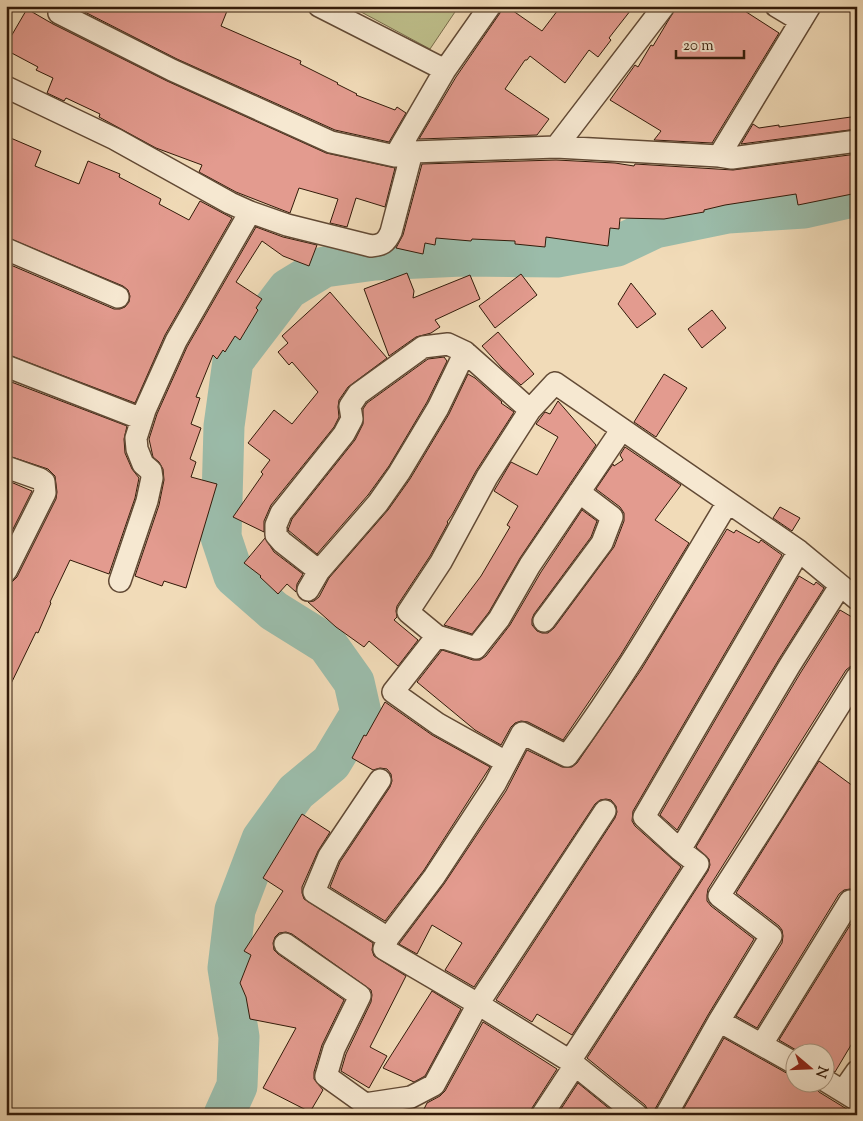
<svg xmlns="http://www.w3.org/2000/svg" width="863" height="1121" viewBox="0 0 863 1121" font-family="'Sorts Mill Goudy',serif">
  <rect width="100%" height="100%" fill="#f1dbb8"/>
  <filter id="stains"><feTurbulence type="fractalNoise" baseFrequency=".004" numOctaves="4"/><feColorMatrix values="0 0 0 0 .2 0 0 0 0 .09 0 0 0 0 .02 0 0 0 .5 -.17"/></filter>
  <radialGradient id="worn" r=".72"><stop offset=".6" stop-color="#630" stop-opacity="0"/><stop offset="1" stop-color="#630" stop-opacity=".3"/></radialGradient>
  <!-- green -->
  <path fill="#bebf8b" stroke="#786c4a" d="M350 6H459L430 49Z"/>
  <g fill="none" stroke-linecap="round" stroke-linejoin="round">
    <!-- river -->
    <path stroke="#9bbcaa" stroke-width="41" d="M224 1115 237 1086 239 1037 228 968 235 910 262 839 296 792 331 763 361 713 354 682 327 644 274 611 234 576 221 537 224 426 233 361 288 289 324 267 375 260 462 256 557 257 617 246 655 228 728 213 804 208 857 196"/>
  </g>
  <!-- building -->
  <path fill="#e39b8f" stroke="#321a09" d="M77 6H229L221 26 301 61 300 64 338 83 337 84 357 94 356 95 395 110 397 107 406 113 389 142 335 130 177 59 77 8Z
    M502 6H506L542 31 561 6H634L609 38 611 40 598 57 589 50 565 83 530 56 527 60H525L505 89 549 119 537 135 419 139 456 77 500 13Z
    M677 6H737L779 33 712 143 654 140 661 131 610 100 635 65 638 67 651 45 653 46Z
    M27 9 53 24 167 81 326 153 395 168 385 207 356 198 347 227 330 223 338 199 299 188 290 213 236 192 199 172 202 165 156 148 99 117 100 114 66 98 64 101 47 93 53 78 36 70 38 67 6 50V45Z
    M851 117V118L857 117V129L741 144 753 124 759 128 779 125V127Z
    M6 136 41 151 35 166 79 184 88 161 120 174 119 177 161 199 159 204 189 220 200 201 232 218 165 335 135 403 6 354V263L114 309H120L125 307 129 302 130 296 128 290 123 286 6 237Z
    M857 154V193L798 205 796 194 725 205 704 210V212L664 219 620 218 619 229 610 228 608 246 546 237 545 247 515 244V241L472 239 471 241 436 238 435 245 425 243 423 254 396 248 403 235 422 164 556 160 615 163 634 166 635 164 733 170Z
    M256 227 283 237 317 245 309 266 283 256 262 241 236 282 262 299 256 308 258 310 240 340 235 336 225 352 223 350 217 359 213 355 196 397 200 398 191 424 201 428 190 459 196 462 191 477 217 484 186 588 164 581 162 586 135 576 159 505 164 480 163 469 159 462 153 457 149 439 157 414 187 347Z
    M407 273 414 291 413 298 470 275 480 299 435 320 440 327 431 333 416 337 389 356 364 289Z
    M521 274 537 295 495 328 479 306Z
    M631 283 656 314 637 328 618 304Z
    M330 292 387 358 348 387 339 400 338 407 339 417 334 427 271 505 264 521V532L233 517 263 474 261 472 270 460 248 443 274 410 292 424 318 392 292 362 289 365 278 352 288 343 282 336Z
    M712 310 726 328 702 348 688 329Z
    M498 332 534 374 521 385 502 368 482 346Z
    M444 357 447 361 427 402 389 466 368 495 317 554 288 530 292 519 355 440 363 424V409L367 403 428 359Z
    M468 374 475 378 502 402 501 403 514 412 476 471 452 515 447 522 448 523 430 556 397 606 396 611 397 617 394 620 418 640 398 666 369 641 364 647 336 627 308 602 314 601 319 597 329 578 388 510 410 479 449 414Z
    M664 374 687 388 656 437 634 422Z
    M6 380 127 426 124 439 125 453 132 469 139 478 135 498 109 574 70 560 50 602 51 603 38 633 36 632 6 694V583L12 582 17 577 56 499 57 492 55 476 48 469 6 455Z
    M558 401 596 445 520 558 489 612 472 634 444 625 481 576 510 527 507 525 518 506 494 491 511 462 537 475 558 437 536 424 545 412 550 414Z
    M625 447 681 485 655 520 689 543 620 656 563 740 528 722 521 721 515 723 511 727 501 745 475 730 417 682 442 650 473 660H480L486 656 510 625 541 572 582 510 597 521 591 537 534 614 532 619V625L537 631 542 633H548L554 628 614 547 624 521V513L620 507 596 489 613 464 614 466 623 460 620 455Z
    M6 480 32 491 6 543Z
    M780 507 800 518 792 531 773 518Z
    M727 529 734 533 736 530 759 543 761 540 782 555 633 811 632 821 635 826 681 867 572 1035 537 1014 532 1022 496 1000 615 818 617 812 616 806 611 800 606 799 600 800 595 804 474 987 445 970 462 943 432 925 417 954 399 944 444 884 506 791 527 750 562 767H572L577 763 641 670Z
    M265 538 274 552 303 574 297 584 296 592 287 584 278 594 260 577 261 576 244 563Z
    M799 576 814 585 816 582 824 588 779 659 677 830 660 815Z
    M840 610 857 620V665L851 666 846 670 708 889 707 895V901L711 906 754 939 708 1015 655 1109 654 1115H649L648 1110 645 1105 587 1058 708 871 710 865 709 859 696 847 801 672Z
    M385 702 432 735 490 767 424 870 385 921 330 887 340 862 390 787 392 781 391 774 387 769 380 768 373 770 352 758 364 735 366 736Z
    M819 761 857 789V891L850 889 844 890 839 894 757 1028 736 1016 782 943 783 936 782 930 779 926 736 893Z
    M302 814 330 832 318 851 302 887V893L304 899 373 943 372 950 374 956 406 976 370 1047 387 1056 369 1088 341 1071 346 1054 371 1002 372 995 371 990 292 934 286 932 279 933 275 937 273 943 274 950 278 954 344 1000 322 1045 314 1072V1079L323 1090 310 1112 263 1088 296 1028 250 1019 246 997 240 983 251 955 244 951 283 891 263 878Z
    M857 914V1035L835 1072 826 1069V1054H803L779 1040Z
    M432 991 461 1009 425 1076 414 1082 383 1068Z
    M483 1022 557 1069 532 1108 530 1115H421L427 1103 440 1096 445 1091Z
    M724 1038 790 1075 796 1076V1084H814L819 1092 850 1111 857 1113V1115H680Z
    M578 1083 617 1115H557Z"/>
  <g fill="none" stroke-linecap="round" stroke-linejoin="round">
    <defs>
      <path id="minor" d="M319 6 445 70 395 156
        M776 6 801 21
        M59 13 172 70 331 142 395 156 412 152 556 147 719 156 810 6
        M445 70 490 6
        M6 87 115 139 230 203 250 212 287 225 371 246C382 245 386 243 391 232L412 152
        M556 147 664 6
        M719 156 732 158 857 141
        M6 249 118 297
        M6 366 142 419
        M6 467 40 479 44 482 45 493 6 571
        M319 571 282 542 276 535V525L281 513 344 434 352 419 350 406 358 394 423 347 448 344 465 352
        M120 581 147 501 152 478 151 471 143 464 137 449 136 438 145 410 176 341 250 212
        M308 590 319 571 378 503 399 473 438 408 465 352 530 410
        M544 621 602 543 612 517 579 492
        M437 636 476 648 499 619 530 565 622 429
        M506 762 438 724 393 692 437 636 408 612 441 562 487 477 530 410 555 383 799 551 857 599
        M380 780 329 856 314 892 388 938
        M680 850 644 817 799 551
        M285 944 360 996 334 1049 326 1076 365 1104 411 1097 434 1085 478 1004 605 811
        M719 1021 771 936 719 896 774 810 857 677
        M762 1044 850 901
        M826 1081 857 1100
        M843 1091 857 1071
        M542 1115 571 1071 570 1061 698 864 680 850 790 665 840 586
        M637 1115 570 1061 478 1004 384 949 388 938 434 877 495 784 522 733 567 756C627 675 676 588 728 502
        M666 1115 719 1021 796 1064"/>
    </defs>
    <!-- minor casing -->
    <use href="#minor" stroke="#624a35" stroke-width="24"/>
    <!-- minor -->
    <use href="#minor" stroke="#f6e8d1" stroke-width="21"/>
  </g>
  <!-- margin -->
  <rect width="863" height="1121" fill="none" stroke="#f1dbb8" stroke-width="25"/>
  <rect x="8" y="8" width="848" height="1106" fill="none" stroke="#321a09" stroke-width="2.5"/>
  <rect x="12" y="12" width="838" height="1096" fill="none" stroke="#321a09"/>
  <!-- north arrow -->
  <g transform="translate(810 1068) rotate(109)"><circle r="24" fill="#f6e8d1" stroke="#a89681"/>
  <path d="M0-4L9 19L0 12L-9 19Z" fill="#8f2418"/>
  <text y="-8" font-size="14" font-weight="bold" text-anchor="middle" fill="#321a09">N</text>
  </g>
  <!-- scale -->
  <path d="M676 50v8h68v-8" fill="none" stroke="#321a09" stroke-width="2.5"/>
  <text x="683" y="50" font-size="15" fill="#321a09" stroke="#f6e8d1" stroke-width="4" paint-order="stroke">20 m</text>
  <rect width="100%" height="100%" filter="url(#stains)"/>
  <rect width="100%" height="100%" fill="url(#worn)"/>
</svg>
